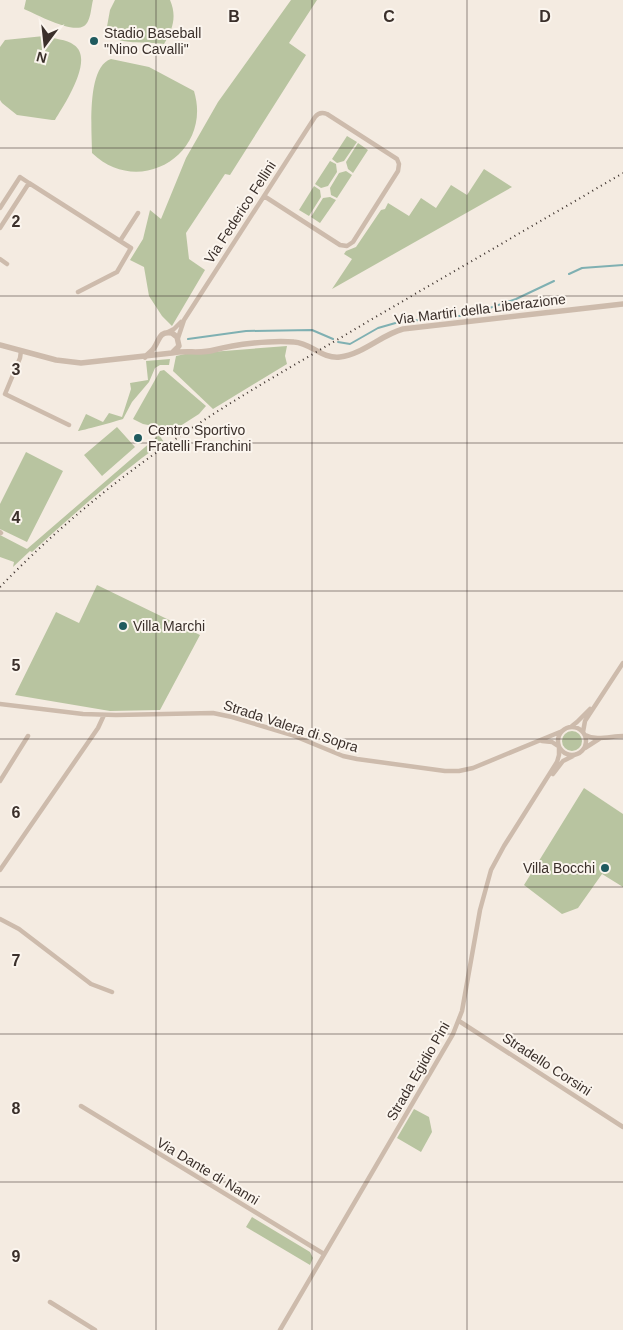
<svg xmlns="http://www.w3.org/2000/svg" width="623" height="1330" viewBox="0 0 623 1330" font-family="Arial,sans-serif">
  <rect width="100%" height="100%" fill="#f4ebe1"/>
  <!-- green -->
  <path fill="#b8c4a0" d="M26 0H93C91 7 91 22 84 26 72 34 36 14 24 9Z
    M115 0H170C177 16 173 29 164 44 147 41 117 46 106 32L110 10Z
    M291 0H317L289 43 306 55 230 175 225 174 186 233 189 259 205 270 172 326 162 316 149 296 144 267 130 260 143 239 150 210 161 219 186 158 218 102Z
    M44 36C53 39 67 39 74 45 95 59 64 105 55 120H52L17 115 2 103 0 100V47L5 40Z
    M111 59 149 67 194 91C213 153 140 199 92 153 92 132 86 67 111 59Z
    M347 136 357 142 344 161 337 163 332 159Z
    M358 143 368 150 353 173 348 169 346 162Z
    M330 161 336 164 337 172 328 186 321 188 315 184Z
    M484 169 512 187 332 289 352 259 344 254 346 251 356 247 381 210 385 209 388 203 409 216 421 198 436 208 451 185 467 195Z
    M346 171 352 175 337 198 331 195 330 188 339 173Z
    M314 186 320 190 321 197 309 216 299 210Z
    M330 197 336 200 320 223 311 217 323 198Z
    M287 346 285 356 287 364 213 409 173 371 176 356 185 354Z
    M170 359 169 365H160L155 368 149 382 132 402 123 419C117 421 81 431 78 431L86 414 103 422 109 413 122 417 131 389 130 383 148 380 146 361Z
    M164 370 206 406 199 414 174 430 143 424 133 419 160 371Z
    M117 427 135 447 102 476 84 455Z
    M159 435 164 442C117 475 75 513 32 552L30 551 13 567 14 562 0 557V535L27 549Z
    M26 452 63 471 27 542 0 529V504Z
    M97 585 200 635 160 710 110 711 15 695 56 612 79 623Z
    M562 741a10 10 0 1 1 20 0a10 10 0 1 1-20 0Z
    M584 788 623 814V887L602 874 578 908 562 914 524 885Z
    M414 1109 429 1117 432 1132 421 1152 397 1138Z
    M252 1217 310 1252 313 1258 310 1265 246 1227Z"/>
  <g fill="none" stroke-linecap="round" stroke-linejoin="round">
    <!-- stream -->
    <path stroke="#7fb0b2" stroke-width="2" d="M569 274 582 268 623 265
      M188 339 246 331 312 330 333 339
      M338 342 350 344 378 328 399 322 469 315 516 299 554 281"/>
    <!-- minor -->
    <path stroke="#cdbbac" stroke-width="4.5" d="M0 208 20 177 29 183
      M0 228 29 183 131 248 117 272 78 292
      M120 241 138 213
      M0 259 7 264
      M168 332 174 329 181 322
      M178 338 184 320 315 117C318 113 322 112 327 114L397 159 399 164 398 171 353 242 347 246 340 245 264 196
      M21 351 20 358 5 394 69 425
      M0 532 1 533
      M0 704 83 714 116 715 213 713 232 717 292 735 343 756 357 759 445 771H459L473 768 560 732
      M572 726 577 722 590 709
      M558 741a14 14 0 1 1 28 0a14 14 0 1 1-28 0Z
      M583 732 585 721 623 663
      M585 735C596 741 611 736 623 736
      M542 741 552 742 558 746
      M585 748 599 739
      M553 774 563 761 573 756
      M0 781 28 736
      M0 870 98 728 104 715
      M0 919 19 929 91 984 112 992
      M459 1021 623 1127
      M81 1106 324 1254
      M50 1302 95 1330
      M280 1330 453 1034 462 1011 480 910 491 870 504 846 557 762 559 755V748"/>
    <!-- tertiary -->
    <path stroke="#cdbbac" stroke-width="5.5" d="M0 345 56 360 81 363 172 353 179 346 177 337 172 333C159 331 160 339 154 348 152 351 148 354 145 357
      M172 353C186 350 201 354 214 350 236 344 272 340 294 342 311 343 322 359 340 357 363 354 381 335 403 329L623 304"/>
    <!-- rail -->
    <path stroke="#3b302b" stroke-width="2" stroke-dasharray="1 4" stroke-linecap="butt" d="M0 587C59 526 126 471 198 424 251 389 307 358 362 325 449 274 536 224 623 173"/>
  </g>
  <!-- grid -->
  <path fill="none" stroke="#3b302b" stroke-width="1" stroke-opacity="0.55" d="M156 0V1330M312 0V1330M467 0V1330M0 148H623M0 296H623M0 443H623M0 591H623M0 739H623M0 887H623M0 1034H623M0 1182H623"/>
  <!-- markers -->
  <g fill="#1f5a5e" stroke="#fbf5ee" stroke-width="2">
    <circle cx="94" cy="41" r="5"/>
    <circle cx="138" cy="438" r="5"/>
    <circle cx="123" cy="626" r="5"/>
    <circle cx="605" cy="868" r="5"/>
  </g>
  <g text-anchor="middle" stroke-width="4" stroke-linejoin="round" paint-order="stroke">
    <!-- poi labels -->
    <g font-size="14" fill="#3b302b" stroke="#fbf5ee" text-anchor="start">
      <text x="104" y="38">Stadio Baseball<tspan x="104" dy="16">"Nino Cavalli"</tspan></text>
      <text x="148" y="435">Centro Sportivo<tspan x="148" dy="16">Fratelli Franchini</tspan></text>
      <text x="133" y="631">Villa Marchi</text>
      <text x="595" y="873" text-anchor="end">Villa Bocchi</text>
    </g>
    <!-- street labels -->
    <g font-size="14" fill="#3b302b" stroke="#fbf5ee">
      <text transform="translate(240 212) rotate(-57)" y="5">Via Federico Fellini</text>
      <text transform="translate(480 309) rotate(-7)" y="5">Via Martiri della Liberazione</text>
      <text transform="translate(291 726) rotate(18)" y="5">Strada Valera di Sopra</text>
      <text transform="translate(547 1064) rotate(33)" y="5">Stradello Corsini</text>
      <text transform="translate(418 1071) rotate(-60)" y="5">Strada Egidio Pini</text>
      <text transform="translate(208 1171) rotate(31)" y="5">Via Dante di Nanni</text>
    </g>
  </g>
  <g font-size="16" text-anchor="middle" font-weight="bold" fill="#3b302b" stroke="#fbf5ee" stroke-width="4" stroke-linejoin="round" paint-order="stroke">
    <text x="234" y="22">B</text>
    <text x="389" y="22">C</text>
    <text x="545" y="22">D</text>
    <text x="16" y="227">2</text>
    <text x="16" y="375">3</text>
    <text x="16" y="523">4</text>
    <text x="16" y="671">5</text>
    <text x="16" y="818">6</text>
    <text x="16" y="966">7</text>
    <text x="16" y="1114">8</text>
    <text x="16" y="1262">9</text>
  </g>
  <!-- north arrow -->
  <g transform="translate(45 45) rotate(195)" stroke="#fbf5ee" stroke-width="4" paint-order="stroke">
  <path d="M0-4L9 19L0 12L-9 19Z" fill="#3b302b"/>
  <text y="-8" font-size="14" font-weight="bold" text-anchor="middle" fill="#3b302b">N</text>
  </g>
</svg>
